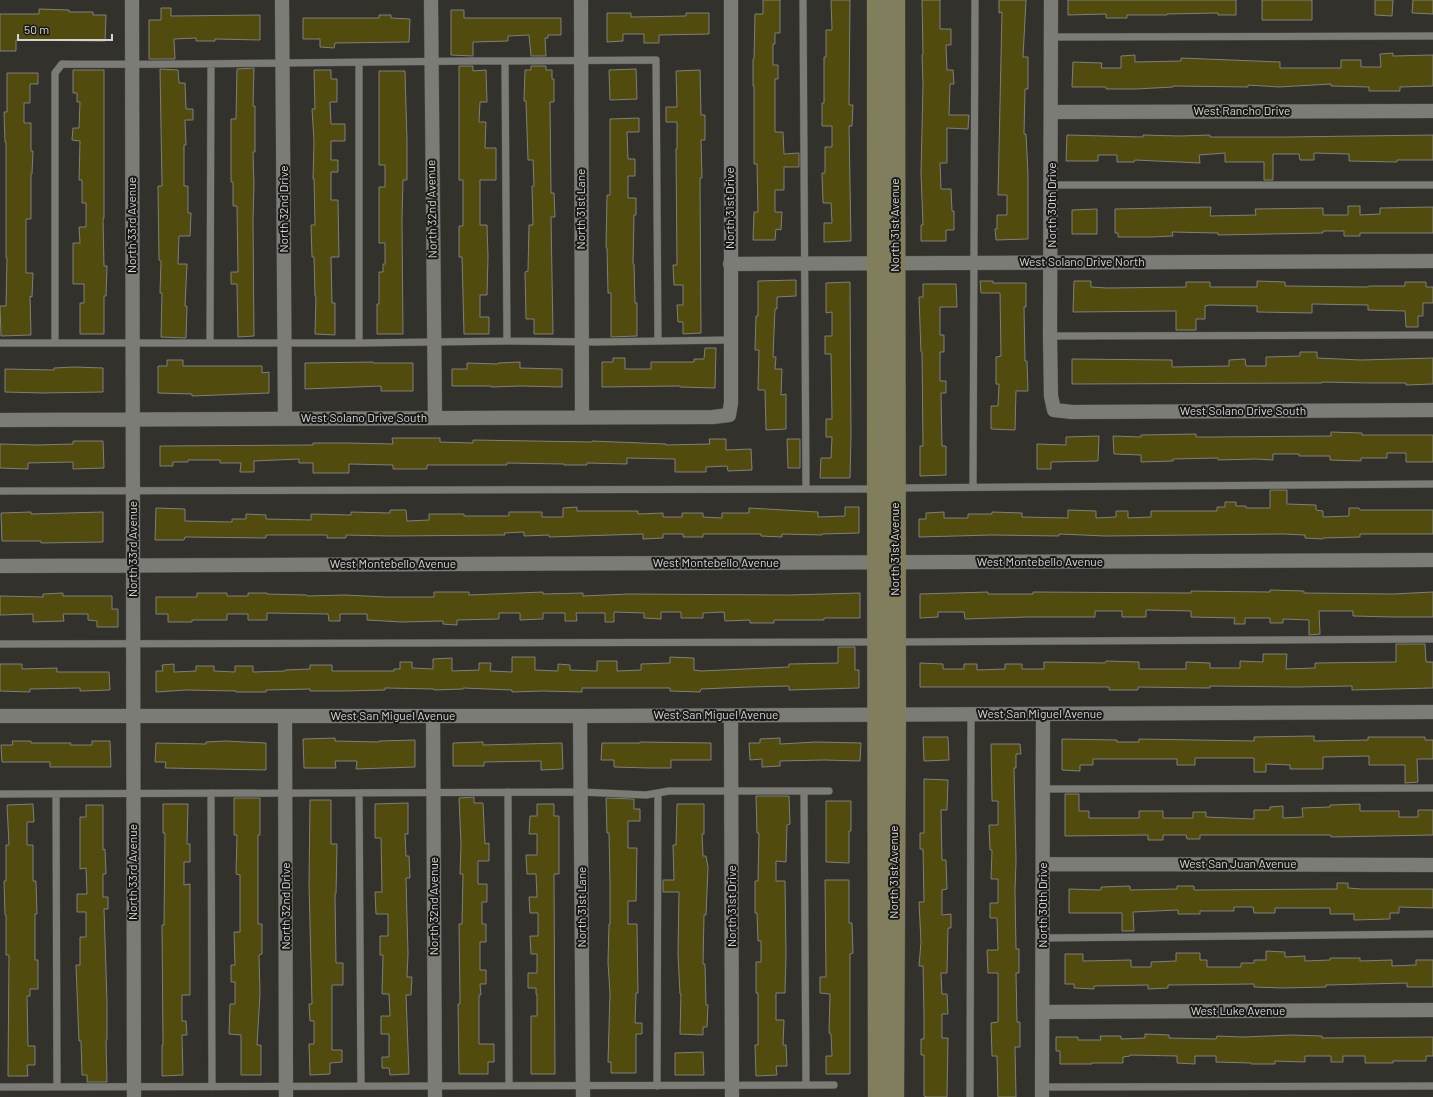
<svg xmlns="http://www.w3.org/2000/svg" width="1433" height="1097" viewBox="0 0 1433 1097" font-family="Barlow,sans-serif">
  <rect width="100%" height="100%" fill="#32312c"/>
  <!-- building -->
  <path fill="#514c0e" stroke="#7f7f78" d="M763 0H780V33H775V44H773V65H778V79H775V132H783L784 154 799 153V167H784V190H775V212H782L781 230 776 229 775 240H753L754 212H758L757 164H754V86H753V59H754L755 14H763Z
    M831 0H850L849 105H853L852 126H849L851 241 824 242V223H832L831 203H823L822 173H825V147H832V126H822V103H824V57H826V30H832Z
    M922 0H940V29H951V45H946L947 70H953L954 84H950L949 115H969L968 129 947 128V163H940L941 189H951L952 211H954V230H946V241H921V225H923L921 173 923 84 922 55H923Z
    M999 0H1026L1023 57H1028V89H1025L1024 134H1026L1028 174V239L996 240 995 229H997V215H1007V195H998L1002 12 999 13Z
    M1068 0H1236V15H1218V13L1167 14V15H1127V18H1106V14L1068 15Z
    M1262 0H1312V20H1262Z
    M1375 0H1393L1392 16 1375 15Z
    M1413 0H1433V14L1412 13Z
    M161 8H171V16L260 15V40L215 39V41H196V38L174 39 175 59H149V20H161Z
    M39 9 69 10V12H93V15H106L105 41 16 40V51H0V14H39Z
    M451 10H464V18H561V35H548V38H545L546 56H531L529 35 508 36V41L473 42V56L451 55Z
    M607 13H631V17L686 16V13H709V34L659 35V43H644V34H623V41L607 42Z
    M379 15H391V18L410 19 409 42 335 43 334 48 320 47V39H303V18H379Z
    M1393 53V56L1433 55V86L1400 87V91H1369V87L1331 86V84L1279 87 1248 85V87L1173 86V87L1136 89H1106V87H1072L1073 62 1102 63 1101 68H1121V56L1135 55V62L1181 61V58L1280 62V68H1341V60H1361V67H1381L1380 54Z
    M459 66H473V71L486 70 487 102H480L479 122H486L485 148H496V180H480V225H487L488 257 487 295H480V317H489V334H464L462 257H459V226H463V180H459Z
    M531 66H546V70H552V79H554V102H550L551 193H554L555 217H551L553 334H534V319H526L525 272 528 271 529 225H533L532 186H534L533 160H528L526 101H524L525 70H531Z
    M254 68 253 106H255V152H253L254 185 253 220 254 336 238 337 237 284H231V272H238L237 206H233V182H231V119H236L237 69Z
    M160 69 178 70 179 83H185L186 109H193V120H185L186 145H184V186H188V213H191L190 236H179L178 264H187L185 306H187L186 338 161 337 162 293H160L161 261 159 260 158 186H162Z
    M636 69 637 99 610 100 609 70Z
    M73 70H104V218H103L104 266H107L106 296H104V334H80V303H84V284H73V243H80L79 227H86V203H82V180H79L80 141 72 140 73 128H79L80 102H77V93H73Z
    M314 70H331V79H337V102H330L331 124H345V141H331V160H338V172H331V200H338L339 257H331L332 303H335V335L315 334 316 296H315L314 257H312L311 225H315L314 179H313L314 141 312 109H315Z
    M700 70 701 115H705V140H701L702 178H700L701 333 683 334V322H678L677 305H683V285H674L673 265H677L676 149H677V122H666V107H677L676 71Z
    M379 71H405L407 141V180H403L402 219 403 334H377V304H379V272H383V264H385V243H379V187H385V165H379Z
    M7 73H38V84H30V103H24V123H31V151H33L32 174H31V219H26V273H33L32 297 30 296 31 335 1 336 0 306H6L7 258H6V142H5L4 112H7Z
    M639 118V132H627L628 159H635V176H628V198H636V215H634L633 264H634L635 303H637V336L611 337V293H608L607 248H606L607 195H610V119Z
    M1067 135 1143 137V135L1179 136 1210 135V137H1286L1433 135V160H1397V162L1349 161V154L1314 153V160H1300L1299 154H1273V180H1264V162H1225V153L1199 155 1200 163 1135 160 1134 162H1117V155H1098V161H1066Z
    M1348 206H1360V215L1380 214V208L1433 207V233H1360V236H1344V231H1323V233L1218 235V233L1172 232 1173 236 1151 237H1118V233H1115V209L1211 207 1210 216 1256 215 1255 209 1323 208V215H1348Z
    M1097 209V234H1072V210Z
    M796 280V296L777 297V309H775L773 357H776L775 369H782L781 395 786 394V429L766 430 765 390H758L759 350H755L756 316H758V281Z
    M980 281H993V283H1026V307H1024L1025 361H1027L1028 391H1016L1015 430 991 429V406H998L999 384H996V357L1001 356 1000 293H981Z
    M1074 281H1091V287L1107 288 1186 287V282H1210V287H1257V281L1285 282V286L1368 287 1369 286H1405V282H1426V287H1433V303H1423V316H1418V327H1406L1405 311 1368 310V305L1312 304V313L1257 312V306L1210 305 1205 306V319H1196V330H1176V311L1073 312Z
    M850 282 851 437 850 478H820L821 458H831L832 437H826V419H832L831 354H825V336H832V312L826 313V283Z
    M923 284H956L957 307H940V335H944V352H940V381H946V393H941L942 446H946V475L920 476V446H923L922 352H921L919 297H923Z
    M705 348H716L715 388 680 387V386L602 387V362H613V358H625V369H651V362H694V359H704Z
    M1300 352H1317V358L1361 360 1433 358V384L1406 385V383H1368L1322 382V383L1072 384V359L1172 360V367L1229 366V360L1245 359 1246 366H1266V357L1300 356Z
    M167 360H183V366H262V373L269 372V393L192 396V394L158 393V366H167Z
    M373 362V363H413V391H381V386L305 389V363Z
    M520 362V368L562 369V387L521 386 491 387V386H452V369H467V363L498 364V363Z
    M74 367 103 368V392L42 393 5 392V369L54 370V368Z
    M1331 432 1362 433V435H1433V462H1406V453H1387V458H1361V461L1330 460V456H1299V454H1273V460L1256 459 1218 460V458L1173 459V461L1141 462V455L1114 454 1113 436 1141 437V435L1196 434V437H1210L1331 436Z
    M1099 436 1098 461 1051 462V469H1037V444L1066 445V437Z
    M392 438H440V442L473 443V440L592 442V441L666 444V445L710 444 709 439H726V450L751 449 752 470 728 471 727 466 706 467V472H675V459L627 458V464L587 463V465H564V464L507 463V465H427V469H393V465L349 464V473H313V463H299V459L254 461V472H240L241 463H220V460H188V462H173V466H160V446L313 445V443H349L393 444Z
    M787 439H800V468H788Z
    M73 441H103L104 468 73 469V462L28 463V469L0 468V444L38 445 73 444Z
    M1270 490H1287V504L1316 505V510L1323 511V517L1349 516V508H1359L1360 510H1433V534H1360V537L1323 538V539L1305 538V535L1283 534 1105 536 1059 534V536L992 535 919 537V519H926V513L944 512V518H968V514H992V512L1022 513V517L1068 518V510L1096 511V518L1116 517V511H1128V518L1151 517V511H1217V507H1225V502H1236V506H1246V508H1270Z
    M577 507V511H638V514L663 513V517H682V513H703V517L722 518V513H749V508L818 512V517L845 516V507H859V533L822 534V535L782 534V537L761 536V534H703V537H683V534H663V538L643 539V534L549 537V535L524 536V532L504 533 505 535 390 536 346 535V538H327V535H266V538L185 537 184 540H155L156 508 185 509V521L232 522V519H246V514L266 515V519L311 520V514L351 515V512L390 513V510H406L407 521 429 520V514H464V516H509V512H542V517H563V508Z
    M31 512V514L103 512V542L41 543V541H2L1 513Z
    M1270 590 1304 591V593L1393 594 1433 592V617H1393L1353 616V611H1319L1320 634 1309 635V620L1283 619V623H1270V618H1245V624H1234L1235 618 1191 617V611L1146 610V617H1122V611H1095V617H1028L965 619 964 612H938V617L920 618V594L988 592V594H1033V592L1191 593V591L1270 592Z
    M434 592H469V595L543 592V594L583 593V596L628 594 789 595 860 593V618H824V620H774V623H750V620L725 621 724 612 703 613V618H681V612H661V619L644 618V613L614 612V622H605V613H576L577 621H565V613H543V619L520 620V613H499V619L457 620V625L443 624V621L402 622 367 620V614H340V621H329L328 614 267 613V620H248V614H227V620H192V622H168V614H156V597H197V593H227V596H248V593H267V594L307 595V596L345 595 386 597H434Z
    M63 593V596H112V609H118V627H97V621L88 620V614H63L64 621 33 622V614L0 615V596L43 597V594Z
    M1396 644H1425L1426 662H1433V688L1352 690V686L1297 687 1210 686V688L1138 687V690H1109V687H920V663L943 664V669H964V664H977V670L1005 669V664H1022V669H1044V662L1105 663 1106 661 1139 662V669H1186V662L1210 663V668H1240V661L1263 662V654H1287L1286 669 1315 668V663L1396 662Z
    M838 647H855V670H859V688L789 690V686L749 687 701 689 700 692 670 691V688H582V692L543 691 512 692V690L463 688V689L434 690V689L385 688V690L345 691H310V689L266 690V692H236V691L186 690 156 692V671H163L162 665 174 664V672L196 671V666H214V671L235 672V666H253V672L285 671V670L310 669V665H332V671H394V669H400V662H412V668L433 669V659L452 658V671L479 670V663H491L490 671 512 672V657H535V670L558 671V664L570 665V670L597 671V661H617V671L641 670V664L670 663V657L694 658V670L701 671 789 667V664L838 663Z
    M0 664H22V669L57 668V672H109L110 690 80 691V688L30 689V692L0 691Z
    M1314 736V741L1368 740V737H1425V740H1433V759H1417L1418 782 1405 783V765H1369V756L1323 757V769H1290V765L1266 764V772H1254V758H1195V765H1177V759H1093V765H1080V771L1062 770V739L1117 740V742H1139V739L1254 741V737Z
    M923 737H948L949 760 924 761Z
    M335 738V741L379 742V741L415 740V767L356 769 357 761H335L336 768H304L303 739Z
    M780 738V744L816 742 861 743 860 761 824 760 780 761V766L762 767V759L750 760 749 743H760V739Z
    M12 741H31V743H71L70 745H92V741H110L111 767H50V762H2L1 745H13Z
    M225 741 266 743V770L165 768 166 762H155L156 743 206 744V742Z
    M483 742V745L562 743 563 769 541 770V761L484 762V766H453V743Z
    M640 742 711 743V760H671V768H649L614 767V760H601L602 743H640Z
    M991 744H1020L1021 754H1016V768H1014L1016 861 1015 891 1016 949H1019V973H1016L1017 1022H1020V1047H1015L1016 1097H998L997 1056H992L991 1023 998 1022V973H988L987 950H998L997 918H990V903H998V879H991L992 850H990L989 825H998V801H992Z
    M924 779 948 780 947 810H941L942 860H946L947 889 942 890V915L951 914V928H948L947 973H941L942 994H947L948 1014H942V1038H948L947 1097H927L924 1096V1055H921V1039H924V1016L923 966H919L921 942 919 902H924L923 849H920V833H924Z
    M1065 794H1079V811H1089V818H1139V811H1163V818H1193V812H1206V817L1254 819V810H1270V807L1283 806V818L1303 817 1302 808 1330 807V805L1360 804V811H1399V817H1418V810H1433V835L1331 837V835H1200V839H1187L1186 835H1163V840H1148V835L1065 836Z
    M756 796H789L790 824 787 825 786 862 776 861V881H785L786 953 785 993H776V1020H784L783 1045H786L787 1066H776L777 1075 756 1076 755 1045H758V993H756V962H761V941H758L757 913H755V881H758L759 833H757Z
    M474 797V803H483L485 844 489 843V861H478V884H487V902H482V924H486V942H480V970H486V984H480L481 995H479V1044H494V1062H488V1074H459L458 1004H460L459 924H462L463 874H460L461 844 459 798Z
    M234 798H260V835H258V924H262V954L259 955 260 994 257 1045H261V1075H241V1035L229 1034 230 1004H235V982H231V965H235L234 932H240V875L236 874 237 835H234Z
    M606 798 634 799V809H640V821H628V848H637L636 901H628V924H637L638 993H636L635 1023H642V1034H636V1073H611V1062H608L610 993 608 963 609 924H610V883L609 833H607Z
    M310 800H331V844H337L336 894H335L336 963H343V985H332V1050H342V1062L330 1063V1074L310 1075 309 1044H314V1021H310L309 1004H312L309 884Z
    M826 801H851V831H849V863L826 862Z
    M408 803V834H405L406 856H409L410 878H406L408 954 407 977H412L411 995H406L409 1074 390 1075 389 1068H382V1057H389V1034H381V1016H390L389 994H382L383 955H380V936H388V914H376L375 892H382L381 838H375V804Z
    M33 804 34 822H27V845H33V881H36L37 914H35V960H38V989H30V996H27L28 1046H35V1065H27L28 1076H8L9 955H6V915H5L4 881H6V845H9L7 805Z
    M163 804H188L187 844H190V862H184V885L190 884V995H182V1021H186L187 1035H182L183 1075 162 1076V1045H163L162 925H164L165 833H163Z
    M537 804H554V816H559V874H554L555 1074H531V1016H537V994H536V988H528V973H537V954H531L530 936H538V913H530L529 897H537L536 874H527L526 855H537V834H529L530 816H537Z
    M677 804H704V834H702L703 856H706L708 867 706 915H704L703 964H705L706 1005H708L707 1027H703V1035L680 1034 681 994H680L678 954 679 892H663V880H674L673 845H676Z
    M86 805H103V850L105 849 106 874H103V897H108V909H104L107 1002V1040H106L107 1082H87V1075H82L81 1041H79L76 965H80V937H86V912H77V894H87L86 868 80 869V817H86Z
    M825 880H849V923H852L853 953 850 954V1074H826V1056H832L831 1034 829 1033 830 994 820 993V977H826Z
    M1337 883H1348V888L1362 889H1433V908L1399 907V913H1390V919L1354 920V914H1330V908H1275V913H1254L1253 907H1234V911H1200V914H1178V910L1133 912 1134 931H1122V913H1069V889L1101 890V887L1130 886V890L1177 889V886H1194V890L1331 889H1337Z
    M1266 951 1285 952V957L1305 956V961L1330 960V958H1360V961L1392 960V966L1416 965V960H1433V987H1407V983L1326 985V987L1282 988 1254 987V984L1168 985V988L1148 989V985L1094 986V989L1074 988V984H1065V954H1083V961L1131 960V967H1151V962L1176 961V953H1200V960H1207V967H1241V963H1254V960H1266Z
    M1145 1034 1169 1035V1038L1216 1039 1217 1036 1243 1037 1292 1035 1322 1036V1038L1433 1037V1056H1426V1061H1393V1063H1365V1056H1343V1062H1331V1056H1305V1062L1275 1061V1064H1251V1063L1216 1062V1056H1195V1064L1177 1063V1056L1130 1055V1056L1123 1057V1063H1092V1064H1060V1051H1056V1037H1078V1040H1101L1100 1036H1121V1039L1145 1038Z
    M703 1052 704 1075H675V1053Z"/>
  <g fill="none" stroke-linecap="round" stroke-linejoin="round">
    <defs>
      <path id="lane" d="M803 0 806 488
        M1052 37 1433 36
        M505 62 507 341
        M1052 185H1433
        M1051 336 1433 335
        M0 343H359L507 341 594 342 730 340
        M55 343V73L62 64C135 65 209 64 282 63 407 61 531 61 656 60L658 341
        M210 343 211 65
        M359 343V63
        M973 487 975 0
        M897 488 1433 484
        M0 491 877 489
        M897 642 1433 639
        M0 644 876 642
        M1043 789 1433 788
        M508 792 509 1086
        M804 792 806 1085
        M211 793 212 1087
        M359 793 361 1086
        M0 794 581 792 646 795 669 791H829
        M56 794 57 1087
        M1043 938 1433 934
        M657 1086 658 793
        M0 1087 834 1085
        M1042 1087 1433 1086
        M970 1097 971 714"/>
      <path id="street" d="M132 0 134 1097
        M282 0 285 418
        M431 0 435 418
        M581 0 582 417
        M1051 0 1050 336 1051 396 1054 410 1072 412 1433 410
        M1052 112 1433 111
        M730 264 1433 261
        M0 420 713 417 729 415 731 403V0
        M0 566 1433 560
        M0 716H580L1433 712
        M285 716 286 1097
        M433 716 435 1097
        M580 716 583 1097
        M731 716 732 1097
        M1043 864 1433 865
        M1043 1012 1433 1010
        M1042 1097 1043 714"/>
      <path id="secondary" d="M877 0C877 366 877 731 878 1097
        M894 1097 896 714 895 0"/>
    </defs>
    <!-- lane casing -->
    <use href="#lane" stroke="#4e4d49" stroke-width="8"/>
    <!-- street casing -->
    <use href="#street" stroke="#4e4d49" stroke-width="15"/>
    <!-- secondary casing -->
    <use href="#secondary" stroke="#4e4d49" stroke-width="21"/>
    <!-- lane -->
    <use href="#lane" stroke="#7c7c76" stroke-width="7"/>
    <!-- street -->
    <use href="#street" stroke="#7c7c76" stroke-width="14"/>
    <!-- secondary -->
    <use href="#secondary" stroke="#817e5d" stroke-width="20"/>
  </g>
  <g text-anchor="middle" stroke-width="4" stroke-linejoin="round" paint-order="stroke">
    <!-- street labels -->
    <g font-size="12" fill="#d5d4d1" stroke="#191917">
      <text x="1242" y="115">West Rancho Drive</text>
      <text transform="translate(1052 205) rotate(-90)" y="4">North 30th Drive</text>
      <text transform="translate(730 208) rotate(-90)" y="4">North 31st Drive</text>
      <text transform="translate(284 209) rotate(-90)" y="4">North 32nd Drive</text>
      <text transform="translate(432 209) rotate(-91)" y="4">North 32nd Avenue</text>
      <text transform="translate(581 209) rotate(-90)" y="4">North 31st Lane</text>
      <text transform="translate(132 225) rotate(-90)" y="4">North 33rd Avenue</text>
      <text transform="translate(895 225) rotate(-90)" y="4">North 31st Avenue</text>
      <text x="1082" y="266">West Solano Drive North</text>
      <text x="1243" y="415">West Solano Drive South</text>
      <text x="364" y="422">West Solano Drive South</text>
      <text transform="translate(133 549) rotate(-90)" y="4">North 33rd Avenue</text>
      <text transform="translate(895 549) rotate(-90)" y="4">North 31st Avenue</text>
      <text x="1040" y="566">West Montebello Avenue</text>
      <text x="716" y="567">West Montebello Avenue</text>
      <text x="393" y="568">West Montebello Avenue</text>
      <text x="1040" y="718">West San Miguel Avenue</text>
      <text x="716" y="719">West San Miguel Avenue</text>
      <text x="393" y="720">West San Miguel Avenue</text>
      <text x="1238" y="868">West San Juan Avenue</text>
      <text transform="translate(133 872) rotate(-90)" y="4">North 33rd Avenue</text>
      <text transform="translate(894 872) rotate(-90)" y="4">North 31st Avenue</text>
      <text transform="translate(1043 905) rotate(-90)" y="4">North 30th Drive</text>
      <text transform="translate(286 906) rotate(-90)" y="4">North 32nd Drive</text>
      <text transform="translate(434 906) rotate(-90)" y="4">North 32nd Avenue</text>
      <text transform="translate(732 906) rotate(-90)" y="4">North 31st Drive</text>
      <text transform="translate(582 907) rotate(-90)" y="4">North 31st Lane</text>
      <text x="1238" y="1015">West Luke Avenue</text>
    </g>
  </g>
  <!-- scale -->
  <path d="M18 34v6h94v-6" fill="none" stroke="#d5d4d1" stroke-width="2"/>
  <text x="24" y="34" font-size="12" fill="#d5d4d1" stroke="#191917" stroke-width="3" paint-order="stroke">50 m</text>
</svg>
